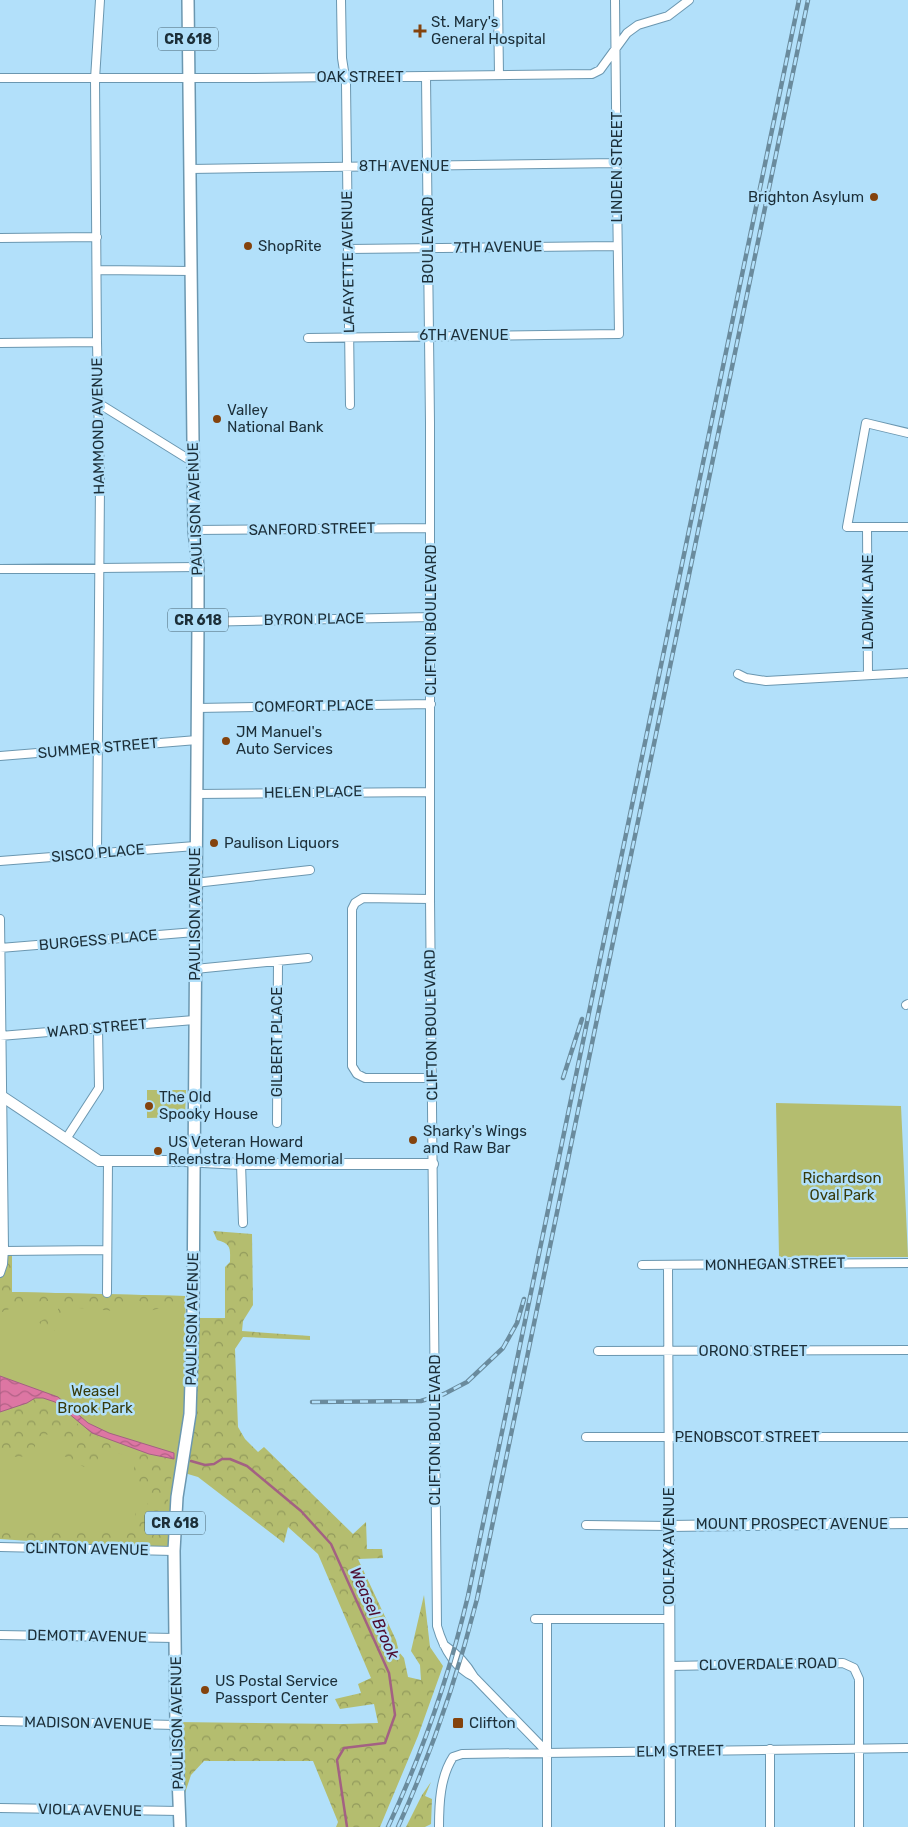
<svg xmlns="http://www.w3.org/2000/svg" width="908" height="1827" viewBox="0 0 908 1827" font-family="Rubik,sans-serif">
  <defs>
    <pattern id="forest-crowns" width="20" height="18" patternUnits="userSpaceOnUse" patternTransform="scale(1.25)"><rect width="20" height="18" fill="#b4bd6f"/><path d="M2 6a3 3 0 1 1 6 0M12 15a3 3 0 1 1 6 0" fill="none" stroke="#929a5c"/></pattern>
    <pattern id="water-waves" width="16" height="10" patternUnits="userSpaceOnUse" patternTransform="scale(1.25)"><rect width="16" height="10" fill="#dd76a3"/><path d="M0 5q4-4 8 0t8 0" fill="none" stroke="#b26186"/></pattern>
  </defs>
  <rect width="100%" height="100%" fill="#b2e0fa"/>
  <!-- green -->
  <path fill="#b4bd6f" d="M147 1090H186L185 1117 147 1118Z
    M776 1103 901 1106 908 1257H779Z
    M0 1249 12 1292 185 1296 190 1414 174 1551 0 1539Z"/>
  <!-- forest -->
  <path fill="url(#forest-crowns)" d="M213 1231 252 1234 253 1305 243 1321 242 1331 310 1336V1340L243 1337 235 1349 238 1427 245 1439 258 1452 264 1447 353 1534 366 1522 367 1549H382L383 1558 358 1559 396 1640 399 1652 404 1658 408 1677 421 1680 420 1665 411 1651 424 1595 430 1647 443 1666 418 1736 380 1827H336L338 1822 313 1761H204L191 1775 179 1811 176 1722 342 1724 378 1723 374 1704 340 1709 335 1699 361 1693 358 1684 371 1678 318 1554 288 1527 284 1543 198 1477 181 1472 190 1414 200 1318H225V1267L230 1262C230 1249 232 1244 217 1240Z
    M0 1249 12 1251V1292L185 1296V1299L179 1304 144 1312 140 1301 129 1300 126 1312 67 1307 62 1327 53 1331 43 1329 39 1322 50 1316 58 1315V1307L51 1306 49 1301H41L35 1306H16L0 1313Z
    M35 1398C60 1401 67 1418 86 1430 111 1446 145 1453 174 1459L166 1514V1539L0 1538V1529L140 1532 135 1525V1512L153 1500 149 1494 136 1490 133 1481 135 1458 102 1449 97 1462 84 1467 64 1456V1441L55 1433 40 1436 30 1456 16 1457 0 1452V1412L10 1410Z
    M431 1782 425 1796 432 1799 431 1824 425 1827H406L422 1795Z"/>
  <!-- water -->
  <path fill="url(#water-waves)" stroke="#a36183" d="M0 1376 58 1397 88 1423 109 1433 174 1453V1459L149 1454 92 1433 55 1402 43 1398H35L27 1403 0 1412Z"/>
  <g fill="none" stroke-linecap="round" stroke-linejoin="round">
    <!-- stream -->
    <path stroke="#a36183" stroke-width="2.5" d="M191 1461 205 1465 214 1464 222 1459H230L247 1466 301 1511 331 1544 389 1673 395 1715 385 1743 344 1748 337 1760 347 1827"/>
    <defs>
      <path id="street" d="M341 0 342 58 346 84 350 405
        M498 0 499 75
        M426 77 430 422V899L437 1626C443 1647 453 1667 474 1677
        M0 78H249L592 74 600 70 627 33 638 25 668 16 689 0
        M190 169 617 163
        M0 238 97 237
        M348 249 617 246
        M97 270 191 271
        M308 338 619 334C617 223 616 111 615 0
        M0 343 97 342
        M98 403 193 462
        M908 433 866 423 847 527H908
        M867 528 868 675
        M194 530 430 528
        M0 569 198 567
        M198 622 431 617
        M738 674 746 678 766 681 908 673
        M197 708 431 704
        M0 756 197 740
        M196 794 430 792
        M97 853 100 485 97 342 95 79 100 0
        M0 861 195 846
        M195 883 310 870
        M430 899 363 898 355 903 352 909V1066L357 1074 365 1078H432
        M0 919 4 1249 3 1264 0 1273
        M0 948 195 932
        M195 969 308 958
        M906 1005 908 1004
        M0 1036 194 1020
        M277 1123 278 961
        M66 1139 99 1088 98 1028
        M241 1164 243 1223
        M4 1251 107 1250
        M642 1265 908 1263
        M107 1293 108 1161
        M598 1351 908 1350
        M586 1437H908
        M586 1525 669 1526 668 1265
        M0 1547 174 1551
        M535 1619H669
        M547 1619V1827
        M0 1635 175 1638
        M444 1645C456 1653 466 1663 474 1677L548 1753
        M670 1666 843 1663 854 1668 859 1679V1827
        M0 1721 176 1725
        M0 1808 179 1811
        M439 1827C439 1804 440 1777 453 1757L462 1754 908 1748
        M770 1827V1749"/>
      <path id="secondary" d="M0 1095 99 1161H184L241 1164H433
        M670 1827 669 1526 908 1523"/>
      <path id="primary" d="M180 1827 176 1725 174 1551 177 1497 190 1414 193 1317 198 622V567L194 530 188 0"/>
    </defs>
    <!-- street casing -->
    <use href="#street" stroke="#6b97b0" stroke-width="10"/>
    <!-- secondary casing -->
    <use href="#secondary" stroke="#6b97b0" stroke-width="12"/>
    <!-- primary casing -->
    <use href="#primary" stroke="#6b97b0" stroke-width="14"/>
    <!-- street -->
    <use href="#street" stroke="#fff" stroke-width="8"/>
    <!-- secondary -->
    <use href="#secondary" stroke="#fff" stroke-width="10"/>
    <!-- primary -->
    <use href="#primary" stroke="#fff" stroke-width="11"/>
    <defs>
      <path id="rail" d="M563 1078 582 1019
        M312 1402 421 1401 444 1394 467 1382 503 1348 517 1323 524 1299
        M388 1827C423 1752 449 1676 468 1596L799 0
        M398 1827C432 1752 457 1678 477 1599L808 0"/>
    </defs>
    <!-- rail casing -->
    <use href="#rail" stroke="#6a8b9d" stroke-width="4.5"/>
    <!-- rail -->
    <use href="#rail" stroke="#b2e0fa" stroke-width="2.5" stroke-dasharray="8" stroke-linecap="butt"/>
  </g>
  <!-- markers -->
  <g fill="#84430d" stroke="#b2e0fa" stroke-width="2">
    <path d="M417.5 23.5h5v5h5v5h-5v5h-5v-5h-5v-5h5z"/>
    <circle cx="874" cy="197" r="5"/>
    <circle cx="248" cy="246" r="5"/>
    <circle cx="217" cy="419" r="5"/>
    <circle cx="226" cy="741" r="5"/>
    <circle cx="214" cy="843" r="5"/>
    <circle cx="149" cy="1106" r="5"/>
    <circle cx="413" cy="1140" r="5"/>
    <circle cx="158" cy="1151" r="5"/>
    <circle cx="205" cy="1690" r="5"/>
    <rect x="452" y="1717" width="12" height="12" rx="2.5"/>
  </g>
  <g text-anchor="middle" stroke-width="5" stroke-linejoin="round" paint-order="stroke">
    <!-- shield labels -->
    <g fill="#b2e0fa" stroke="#496473" stroke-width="1">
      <rect x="158" y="27.5" width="60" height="23" rx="4"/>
      <rect x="168" y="608.5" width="60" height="23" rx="4"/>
      <rect x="145" y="1511.5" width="60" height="23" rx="4"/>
    </g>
    <g font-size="14" font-weight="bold" fill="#1c2f39">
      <text x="188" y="44">CR 618</text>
      <text x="198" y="625">CR 618</text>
      <text x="175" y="1528">CR 618</text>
    </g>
    <!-- poi labels -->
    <g font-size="15" fill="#1c2f39" stroke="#b2e0fa" text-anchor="start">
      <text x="431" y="27">St. Mary's<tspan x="431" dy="17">General Hospital</tspan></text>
      <text x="864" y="202" text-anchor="end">Brighton Asylum</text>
      <text x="258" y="251">ShopRite</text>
      <text x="227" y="415">Valley<tspan x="227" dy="17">National Bank</tspan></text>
      <text x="236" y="737">JM Manuel's<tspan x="236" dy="17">Auto Services</tspan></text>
      <text x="224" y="848">Paulison Liquors</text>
      <text x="159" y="1102">The Old<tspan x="159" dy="17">Spooky House</tspan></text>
      <text x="423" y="1136">Sharky's Wings<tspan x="423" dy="17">and Raw Bar</tspan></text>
      <text x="168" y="1147">US Veteran Howard<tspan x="168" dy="17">Reenstra Home Memorial</tspan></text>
      <text x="215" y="1686">US Postal Service<tspan x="215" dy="17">Passport Center</tspan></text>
      <text x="469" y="1728">Clifton</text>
    </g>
    <!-- street labels -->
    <g font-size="15" fill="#1c2f39" stroke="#b2e0fa">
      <text x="360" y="82">OAK STREET</text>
      <text x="404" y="171">8TH AVENUE</text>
      <text transform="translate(617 167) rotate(-90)" y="5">LINDEN STREET</text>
      <text transform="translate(428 240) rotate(-90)" y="5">BOULEVARD</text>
      <text transform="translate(498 247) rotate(-1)" y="5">7TH AVENUE</text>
      <text transform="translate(348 262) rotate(-91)" y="5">LAFAYETTE AVENUE</text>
      <text x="464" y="340">6TH AVENUE</text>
      <text transform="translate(98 426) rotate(-91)" y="5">HAMMOND AVENUE</text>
      <text transform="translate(195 509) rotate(-92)" y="5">PAULISON AVENUE</text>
      <text transform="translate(312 529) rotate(-1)" y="5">SANFORD STREET</text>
      <text transform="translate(868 602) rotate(-90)" y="5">LADWIK LANE</text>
      <text transform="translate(314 619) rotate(-1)" y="5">BYRON PLACE</text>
      <text transform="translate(431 620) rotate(-90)" y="5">CLIFTON BOULEVARD</text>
      <text transform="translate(314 706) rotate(-1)" y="5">COMFORT PLACE</text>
      <text transform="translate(98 748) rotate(-5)" y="5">SUMMER STREET</text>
      <text transform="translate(313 792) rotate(-1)" y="5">HELEN PLACE</text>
      <text transform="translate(98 853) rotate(-5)" y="5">SISCO PLACE</text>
      <text transform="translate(195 914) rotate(-90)" y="5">PAULISON AVENUE</text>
      <text transform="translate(98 940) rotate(-5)" y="5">BURGESS PLACE</text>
      <text transform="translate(431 1025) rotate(-91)" y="5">CLIFTON BOULEVARD</text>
      <text transform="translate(97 1028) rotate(-5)" y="5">WARD STREET</text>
      <text transform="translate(277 1042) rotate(-90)" y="5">GILBERT PLACE</text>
      <text transform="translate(775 1264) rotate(-1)" y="5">MONHEGAN STREET</text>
      <text transform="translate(192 1319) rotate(-89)" y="5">PAULISON AVENUE</text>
      <text x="753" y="1356">ORONO STREET</text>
      <text transform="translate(435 1430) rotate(-90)" y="5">CLIFTON BOULEVARD</text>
      <text x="747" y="1442">PENOBSCOT STREET</text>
      <text x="792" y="1529">MOUNT PROSPECT AVENUE</text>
      <text transform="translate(669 1546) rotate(-90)" y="5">COLFAX AVENUE</text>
      <text transform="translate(87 1549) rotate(1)" y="5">CLINTON AVENUE</text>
      <text transform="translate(87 1636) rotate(1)" y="5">DEMOTT AVENUE</text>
      <text transform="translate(768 1664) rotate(-1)" y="5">CLOVERDALE ROAD</text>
      <text transform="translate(88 1723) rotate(1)" y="5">MADISON AVENUE</text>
      <text transform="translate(177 1723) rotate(-91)" y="5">PAULISON AVENUE</text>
      <text transform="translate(680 1751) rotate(-1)" y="5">ELM STREET</text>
      <text transform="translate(90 1810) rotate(1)" y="5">VIOLA AVENUE</text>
    </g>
    <!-- park labels -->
    <g font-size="15" fill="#373a0a" stroke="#b2e0fa">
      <text x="842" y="1183">Richardson<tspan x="842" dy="17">Oval Park</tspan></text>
      <text x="95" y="1396">Weasel<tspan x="95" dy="17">Brook Park</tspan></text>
    </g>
    <!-- water labels -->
    <g font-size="16" font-style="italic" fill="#4e0d2f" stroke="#b2e0fa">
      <text transform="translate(375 1613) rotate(66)" y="6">Weasel Brook</text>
    </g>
  </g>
</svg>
